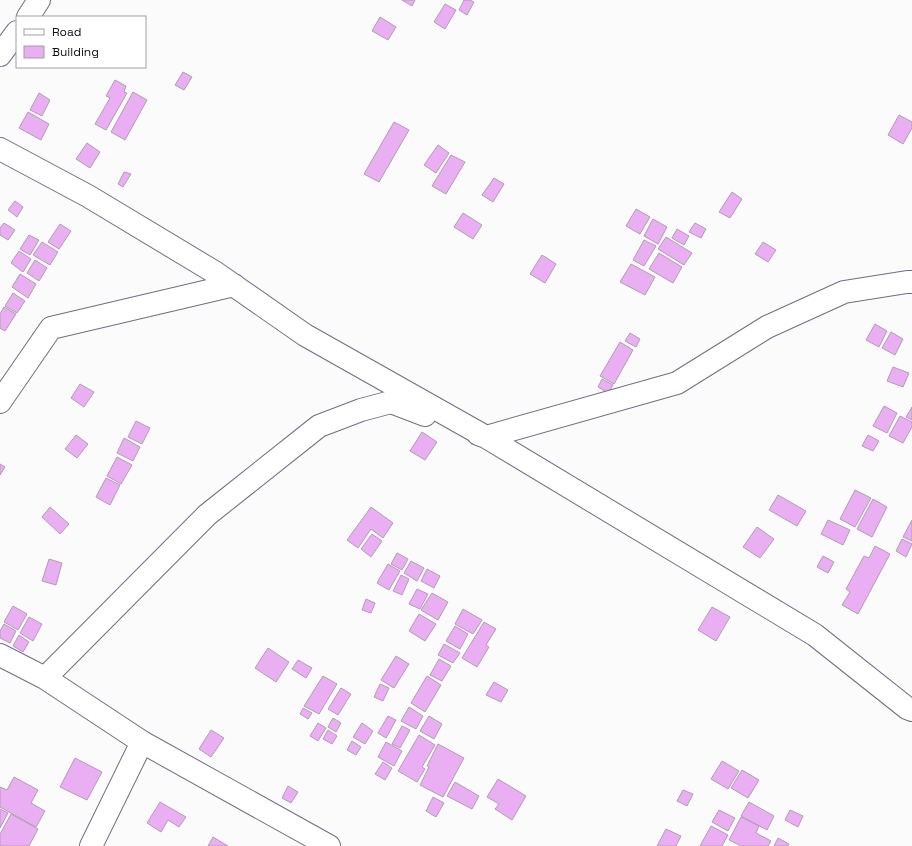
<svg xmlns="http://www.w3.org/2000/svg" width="912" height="846" viewBox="0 0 912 846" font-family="'Space Grotesk',sans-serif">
  <rect width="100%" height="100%" fill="#fbfbfb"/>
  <!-- building -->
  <path fill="#eaaef3" stroke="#b29cb5" d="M402 0H415L412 6Z
    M464 0H470L474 2 467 15 459 10Z
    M445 4 456 10 445 29 434 22Z
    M380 17 396 27 388 40 372 31Z
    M183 72 192 77 184 90 175 85Z
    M115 80 126 86 124 92 127 93 106 130 95 124 110 98 106 96Z
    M133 92 147 100 125 140 111 132Z
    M39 93 50 100 42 116 30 110Z
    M28 112 49 124 41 140 19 128Z
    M899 115 912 122V128L903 144 888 135Z
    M394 122 409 130 379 182 364 174Z
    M87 143 100 152 90 168 76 159Z
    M438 145 449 153 436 173 424 165Z
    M451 155 465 162 446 194 432 186Z
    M124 172 131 174 123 187 118 184Z
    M494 178 504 184 493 202 482 195Z
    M732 192 742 199 730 218 719 212Z
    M15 201 23 207 17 217 8 210Z
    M636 209 650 217 640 234 626 226Z
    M463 213 482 225 473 239 454 227Z
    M653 219 667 227 658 244 644 236Z
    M4 223 15 230 8 240 0 235V228Z
    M695 223 706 229 701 238 689 232Z
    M60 224 71 231 59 249 48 242Z
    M677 229 689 236 684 245 672 238Z
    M29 235 39 240 30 255 20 249Z
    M666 237 692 253 684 265 658 249Z
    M644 240 656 246 644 266 633 260Z
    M42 242 58 252 50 265 33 255Z
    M763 242 776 250 768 262 755 254Z
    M19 251 31 259 23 272 11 263Z
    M659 253 682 267 673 283 649 269Z
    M542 255 556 264 545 283 530 274Z
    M35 260 47 268 39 281 27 273Z
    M631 264 655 277 645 295 620 282Z
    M20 274 36 284 28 298 12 287Z
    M13 293 25 301 17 313 5 306Z
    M4 307 16 314 5 331 0 328V314Z
    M875 324 887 331 879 347 866 340Z
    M891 332 903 339 895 355 882 348Z
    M630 333 640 339 636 347 625 341Z
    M620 342 633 350 614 384 600 376Z
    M893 367 909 373 903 387 887 381Z
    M602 379 613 385 608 393 598 387Z
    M80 384 94 392 84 407 71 398Z
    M884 406 897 413 887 433 873 426Z
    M912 407V420L906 417Z
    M900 416 912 422V427L903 443 889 436Z
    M136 421 150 428 142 444 128 437Z
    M422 432 437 442 425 460 410 451Z
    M76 435 88 444 77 458 65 449Z
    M868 435 879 441 873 451 862 446Z
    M124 438 140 447 133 461 117 453Z
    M117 457 132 465 121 484 107 476Z
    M0 464 5 467 0 475Z
    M106 478 120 485 110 505 96 497Z
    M855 490 871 498 855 527 840 519Z
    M778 495 806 511 797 526 769 510Z
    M873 499 887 507 872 537 857 529Z
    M50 507 69 524 60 534 42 517Z
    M371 507 393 523 383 538 371 529 358 548 347 540Z
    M828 520 850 530 843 545 821 534Z
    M912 520V541L903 537Z
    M757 527 774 539 760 558 743 547Z
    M372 534 382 541 371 557 361 549Z
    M902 539 912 544 906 557 896 551Z
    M875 546 890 554 858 614 842 605 850 592 846 589 864 556 869 558Z
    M397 553 408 559 402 570 391 564Z
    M823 556 834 562 828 573 817 567Z
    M49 559 62 563 56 585 42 581Z
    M411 561 424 568 417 581 404 573Z
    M388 564 400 571 389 590 377 583Z
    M427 569 440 576 434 588 421 581Z
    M401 575 409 579 402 595 393 591Z
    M417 589 428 594 420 609 409 604Z
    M432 593 448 602 438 620 421 610Z
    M366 599 375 603 371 613 362 610Z
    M13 606 27 614 18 630 4 622Z
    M712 607 730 617 716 641 698 630Z
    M463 609 482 620 473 634 455 624Z
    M419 614 436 624 425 641 409 631Z
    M29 617 42 624 33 641 20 633Z
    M484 622 496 629 486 645 489 647 477 667 462 658Z
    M4 624 16 631 10 643 0 638V631Z
    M455 626 468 634 460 649 446 641Z
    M19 635 29 642 23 652 13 646Z
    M444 644 460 653 453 663 438 655Z
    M268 648 289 662 276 682 255 668Z
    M396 656 409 664 394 688 381 680Z
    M439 659 451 666 442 681 430 675Z
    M298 660 312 668 306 678 292 669Z
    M323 676 337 684 319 714 304 706Z
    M427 676 441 685 425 712 411 703Z
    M494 682 508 690 501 702 486 695Z
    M380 684 389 688 383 701 374 697Z
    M341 688 351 694 338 715 328 709Z
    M409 707 423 716 416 729 401 721Z
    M303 708 312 713 308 719 300 714Z
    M388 716 396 720 386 738 378 733Z
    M429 716 442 724 434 739 420 731Z
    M333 718 341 723 336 732 328 727Z
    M318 723 326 728 318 741 310 736Z
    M362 723 373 731 365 744 353 737Z
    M402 726 410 730 400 748 392 744Z
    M211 730 224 738 211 757 199 749Z
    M328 730 337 736 332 744 323 739Z
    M419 735 435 745 422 767 425 769 417 782 398 771Z
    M352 741 361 747 356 755 347 750Z
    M386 742 402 751 394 766 378 757Z
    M438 744 464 758 443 797 420 785 429 767 427 766Z
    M75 758 102 772 87 800 60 787Z
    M722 761 739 771 728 789 711 779Z
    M383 762 392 768 385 780 375 774Z
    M742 770 759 780 748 798 731 788Z
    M14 777 38 790 31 803 45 811 36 827 0 807V787L7 790Z
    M498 779 526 796 512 820 495 809 499 804 487 797Z
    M455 782 479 796 472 809 447 796Z
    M288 786 298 792 291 803 282 798Z
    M683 790 693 794 687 806 677 801Z
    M433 797 444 803 436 817 426 811Z
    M160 802 186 817 179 827 168 820 161 832 147 823Z
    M749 802 774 816 767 830 741 816Z
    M0 809 8 813 0 828Z
    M719 810 735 818 728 831 712 822Z
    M790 810 803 816 798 827 785 820Z
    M11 814 38 829 29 846H0V834Z
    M741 817 759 826 756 833 771 841 768 846H741L729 840Z
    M711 826 728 835 722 846H700Z
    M666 829 681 836 676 846H657Z
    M213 837 228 846H208Z
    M778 838 789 844 788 846H774Z"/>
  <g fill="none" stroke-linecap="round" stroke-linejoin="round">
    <defs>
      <path id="minor" d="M28 17 39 0
        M0 55 17 32
        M0 149 88 196 216 273 305 335 486 437 815 635 907 708 912 710
        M0 402 51 328 234 285
        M478 434 486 437 677 383 767 327 844 292 907 282H912
        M0 655 45 678 142 742 329 846
        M45 678 207 515 319 426 361 410 391 402 425 415
        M91 846 142 742"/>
    </defs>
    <!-- minor casing -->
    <use href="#minor" stroke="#746b85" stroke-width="24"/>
    <!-- minor -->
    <use href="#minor" stroke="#fff" stroke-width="22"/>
  </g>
  <!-- legend -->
  <rect x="16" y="16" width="130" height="52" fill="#ffffff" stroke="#a09ea2"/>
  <rect x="24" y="29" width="20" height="6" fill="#ffffff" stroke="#a09ea2"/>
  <text x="52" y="36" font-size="12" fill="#110d17">Road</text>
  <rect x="24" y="46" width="20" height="12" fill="#eaaef3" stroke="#a09ea2"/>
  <text x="52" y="56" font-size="12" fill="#110d17">Building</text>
</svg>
